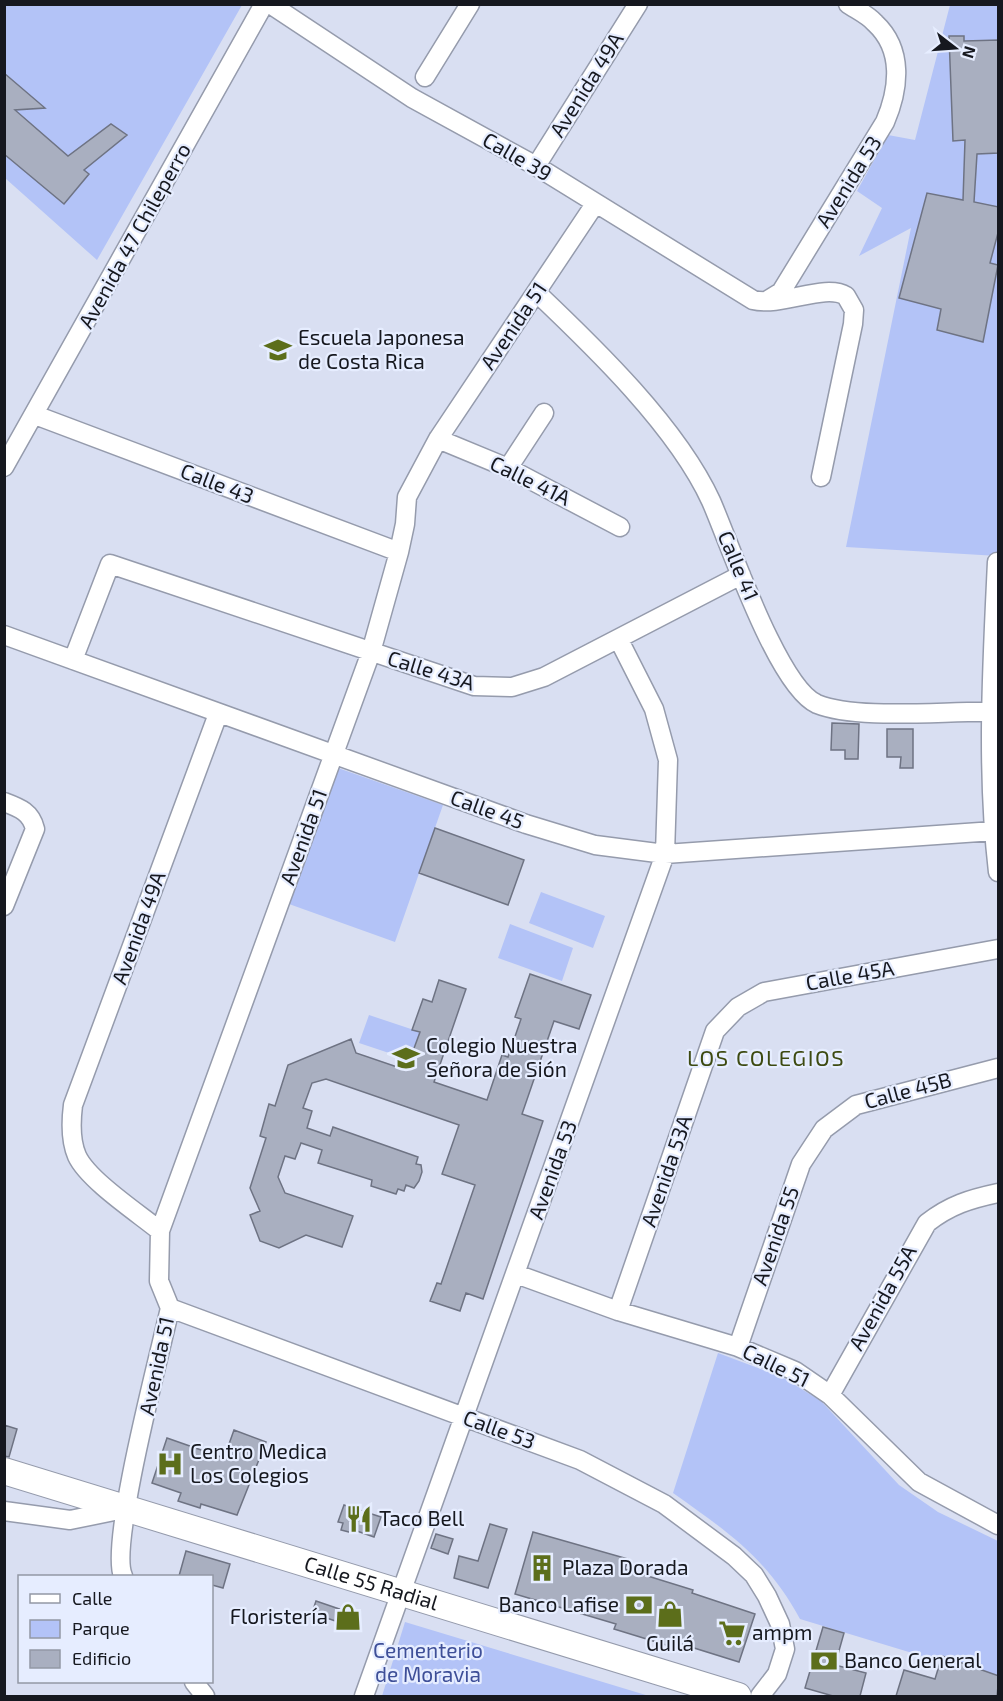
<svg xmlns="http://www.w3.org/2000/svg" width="1003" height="1701" viewBox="0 0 1003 1701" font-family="'Exo 2',sans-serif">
  <rect width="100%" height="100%" fill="#d9dff2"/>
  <!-- green -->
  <path fill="#b3c3f7" d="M5 5H242L97 260 5 178Z
    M950 5H998V556L846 547 911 228 859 256 882 208 857 191 888 135 915 140Z
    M338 768 443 805 395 942 289 904Z
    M541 892 605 916 593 948 529 923Z
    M510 924 573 948 562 981 498 958Z
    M369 1015 420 1032 410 1060 359 1043Z
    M718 1353 782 1377 821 1401 899 1485 938 1512 998 1541V1679L800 1619C767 1558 728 1532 673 1493Z
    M405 1622 649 1696H382Z"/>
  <!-- building -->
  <path fill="#a9afc0" stroke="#6e7383" stroke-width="1.5" d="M949 36H964V41L999 40V153L977 154 974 202 999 207V229L990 263 998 265 983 342 937 330 941 309 899 298 927 193 963 200 965 140 953 141Z
    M4 73 45 108 15 110 68 156 111 124 127 135 84 170 89 174 64 204 4 154Z
    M832 723 859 724 858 759H845V750H831Z
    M887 729H913V768H900L901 757H887Z
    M435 828 524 860 508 905 419 873Z
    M530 974 591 995 579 1029 554 1021 522 1114 543 1121 483 1299 466 1293 460 1311 430 1301 437 1283 441 1284 475 1185 442 1174 459 1125 326 1079 312 1083 303 1108 312 1111 307 1128 330 1136 333 1127 418 1157 416 1164 421 1165 422 1172 419 1181 414 1188 406 1185 404 1191 398 1189 396 1194 371 1186 372 1180 318 1163 322 1150 301 1143 295 1159 285 1156 278 1177 285 1193 353 1216 342 1247 306 1235 279 1248 260 1241 250 1215 260 1211 250 1188 266 1138 260 1136 269 1104 275 1106 288 1065 351 1039 356 1053 406 1070 420 1032 412 1030 423 999 432 1002 439 980 466 989 434 1082 487 1100 502 1055 508 1057 521 1019 515 1017Z
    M4 1425 17 1429 9 1457 4 1456Z
    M234 1430 266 1442 237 1515 201 1504 200 1508 178 1501 181 1493 152 1483 167 1438 224 1458Z
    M344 1505 381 1517 374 1537 354 1530 353 1533 341 1530 343 1523 338 1522Z
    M490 1524 507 1529 488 1588 454 1578 459 1556 478 1561Z
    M533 1532 628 1559 625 1569 693 1590 692 1593 755 1614 739 1662 678 1643 676 1648 614 1629 616 1624 515 1594Z
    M436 1534 453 1539 448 1554 431 1548Z
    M186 1551 230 1564 223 1588 212 1585V1576H179Z
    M316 1601 354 1614 350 1626 312 1613Z
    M823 1627 844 1633 835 1665 866 1673 860 1696H833L805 1688Z
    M942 1656 999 1676 997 1696H896L904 1670 935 1679Z"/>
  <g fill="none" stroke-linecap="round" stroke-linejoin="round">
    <defs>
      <path id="street" d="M270 4 412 98 536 166 753 300C782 307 825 283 846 296L854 310 853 324 821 477
        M425 77 470 4
        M536 166 638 4
        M536 292C595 348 677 427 711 501 730 544 778 687 817 704 859 721 950 710 998 712
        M768 300 781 292 885 122C899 89 904 50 875 23 868 15 857 10 848 4
        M35 415 399 552
        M438 439 508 468 620 527
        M4 467 264 4
        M508 468 544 413
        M997 562C992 666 986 769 998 872
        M4 635 526 824 595 845 665 854 994 831
        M73 660 110 564 474 686 512 687 544 677 741 575
        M4 802C20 808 31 812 35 829L4 906
        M160 1231C138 1213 88 1180 77 1156 70 1140 71 1121 73 1105L218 714
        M516 1274 618 1311 738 1347 795 1371 830 1395 919 1482 998 1525
        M170 1308 580 1460 664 1504 734 1556 754 1575 767 1596 780 1624 785 1649 777 1674 760 1696
        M618 1311 715 1031 738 1007 764 992 998 949
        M738 1347 801 1164 824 1129 856 1105 998 1068
        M830 1395 927 1223C950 1205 970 1199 998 1193
        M4 1511 70 1520 124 1509
        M123 1576C109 1545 160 1353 170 1308L159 1281 160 1231 371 652 399 552 405 524 407 497 438 439 595 204
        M194 1682 205 1696
        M364 1696 665 854 668 760 654 709 619 640"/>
      <g id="secondary">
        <path id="s1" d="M4 1471 738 1696"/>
      </g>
    </defs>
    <!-- street casing -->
    <use href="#street" stroke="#959bac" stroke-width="21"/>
    <!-- secondary casing -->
    <use href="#secondary" stroke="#959bac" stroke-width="28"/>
    <!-- street -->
    <use href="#street" stroke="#fff" stroke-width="18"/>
    <!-- secondary -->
    <use href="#secondary" stroke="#fff" stroke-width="26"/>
  </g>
  <!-- icons -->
  <defs>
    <symbol id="school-bare" viewBox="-9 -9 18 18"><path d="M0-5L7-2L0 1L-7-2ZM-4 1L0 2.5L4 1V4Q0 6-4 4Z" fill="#5c6e1b" stroke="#e6edff" stroke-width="2.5" paint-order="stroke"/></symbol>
    <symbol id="hospital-bare" viewBox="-9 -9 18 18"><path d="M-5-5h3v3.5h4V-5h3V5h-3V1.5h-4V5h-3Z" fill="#5c6e1b" stroke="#e6edff" stroke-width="2.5" paint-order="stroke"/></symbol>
    <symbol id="restaurant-bare" viewBox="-9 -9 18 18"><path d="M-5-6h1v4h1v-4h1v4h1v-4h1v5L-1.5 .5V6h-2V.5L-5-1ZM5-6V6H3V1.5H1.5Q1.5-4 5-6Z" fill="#5c6e1b" stroke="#e6edff" stroke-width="2.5" paint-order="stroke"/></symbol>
    <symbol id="building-bare" viewBox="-9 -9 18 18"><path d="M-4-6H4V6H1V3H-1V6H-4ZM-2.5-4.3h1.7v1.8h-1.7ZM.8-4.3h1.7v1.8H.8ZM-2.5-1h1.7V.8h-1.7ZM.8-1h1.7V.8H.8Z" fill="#5c6e1b" stroke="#e6edff" stroke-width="2.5" paint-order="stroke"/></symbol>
    <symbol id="bank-bare" viewBox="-9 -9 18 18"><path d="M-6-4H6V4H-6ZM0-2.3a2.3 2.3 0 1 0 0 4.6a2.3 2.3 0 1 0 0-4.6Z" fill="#5c6e1b" stroke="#e6edff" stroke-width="2.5" paint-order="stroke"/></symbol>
    <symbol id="shop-bare" viewBox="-9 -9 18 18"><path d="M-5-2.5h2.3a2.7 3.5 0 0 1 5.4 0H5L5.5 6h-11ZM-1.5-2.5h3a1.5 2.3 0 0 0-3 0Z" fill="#5c6e1b" stroke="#e6edff" stroke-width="2.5" paint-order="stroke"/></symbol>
    <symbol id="supermarket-bare" viewBox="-9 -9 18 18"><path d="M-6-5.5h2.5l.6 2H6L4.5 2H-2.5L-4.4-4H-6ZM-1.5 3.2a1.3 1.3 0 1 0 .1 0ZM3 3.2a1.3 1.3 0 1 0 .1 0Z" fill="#5c6e1b" stroke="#e6edff" stroke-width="2.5" paint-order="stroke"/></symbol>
  </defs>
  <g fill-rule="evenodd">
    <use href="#school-bare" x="259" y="331" width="38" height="38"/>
    <use href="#school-bare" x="387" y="1039" width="38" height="38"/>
    <use href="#hospital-bare" x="151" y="1445" width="38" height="38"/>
    <use href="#restaurant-bare" x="340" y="1500" width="38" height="38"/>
    <use href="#building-bare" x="523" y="1549" width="38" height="38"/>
    <use href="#bank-bare" x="620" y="1586" width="38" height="38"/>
    <use href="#shop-bare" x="651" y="1595" width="38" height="38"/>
    <use href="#shop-bare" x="329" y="1598" width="38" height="38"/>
    <use href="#supermarket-bare" x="713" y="1614" width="38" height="38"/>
    <use href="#bank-bare" x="805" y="1642" width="38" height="38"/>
  </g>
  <g text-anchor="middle" stroke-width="4.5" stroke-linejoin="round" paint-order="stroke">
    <!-- street labels -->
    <g font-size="21" fill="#16181f" stroke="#e6edff">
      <text transform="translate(587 85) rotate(-58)" y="7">Avenida 49A</text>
      <text transform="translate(517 157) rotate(30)" y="7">Calle 39</text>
      <text transform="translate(849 182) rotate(-58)" y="7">Avenida 53</text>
      <text transform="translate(135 236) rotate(-61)" y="7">Avenida 47 Chileperro</text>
      <text transform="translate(514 326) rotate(-56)" y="7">Avenida 51</text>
      <text transform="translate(530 481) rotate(26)" y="7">Calle 41A</text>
      <text transform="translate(217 484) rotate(21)" y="7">Calle 43</text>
      <text transform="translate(738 566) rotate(67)" y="7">Calle 41</text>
      <text transform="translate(431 671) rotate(17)" y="7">Calle 43A</text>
      <text transform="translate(487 810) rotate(20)" y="7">Calle 45</text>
      <text transform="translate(304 837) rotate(-70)" y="7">Avenida 51</text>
      <text transform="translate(139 928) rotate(-70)" y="7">Avenida 49A</text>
      <text transform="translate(850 976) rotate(-10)" y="7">Calle 45A</text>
      <text transform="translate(908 1091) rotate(-15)" y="7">Calle 45B</text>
      <text transform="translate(553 1170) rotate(-70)" y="7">Avenida 53</text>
      <text transform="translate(667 1171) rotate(-71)" y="7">Avenida 53A</text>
      <text transform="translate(776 1236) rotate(-71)" y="7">Avenida 55</text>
      <text transform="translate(883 1298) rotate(-61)" y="7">Avenida 55A</text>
      <text transform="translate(157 1366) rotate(-78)" y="7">Avenida 51</text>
      <text transform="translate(776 1366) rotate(26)" y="7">Calle 51</text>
      <text transform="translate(499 1430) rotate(20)" y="7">Calle 53</text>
      <text dy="7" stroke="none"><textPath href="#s1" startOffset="384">Calle 55 Radial</textPath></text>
    </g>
    <!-- poi labels -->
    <g font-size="21" fill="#16181f" stroke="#e6edff" text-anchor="start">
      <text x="298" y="345">Escuela Japonesa<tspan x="298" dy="24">de Costa Rica</tspan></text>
      <text x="426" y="1053">Colegio Nuestra<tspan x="426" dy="24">Señora de Sión</tspan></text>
      <text x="190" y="1459">Centro Medica<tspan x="190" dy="24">Los Colegios</tspan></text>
      <text x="379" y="1526">Taco Bell</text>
      <text x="562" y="1575">Plaza Dorada</text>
      <text x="619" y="1612" text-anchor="end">Banco Lafise</text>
      <text x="328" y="1624" text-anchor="end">Floristería</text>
      <text x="752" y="1640">ampm</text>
      <text x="670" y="1651" text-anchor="middle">Guilá</text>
      <text x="844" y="1668">Banco General</text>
    </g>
    <!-- park labels -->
    <g font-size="21" fill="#3e4f98" stroke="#e6edff">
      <text x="428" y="1658">Cementerio<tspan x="428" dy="24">de Moravia</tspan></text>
    </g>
    <!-- neighbourhood labels -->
    <g font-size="22" letter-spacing="1.5" fill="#3d4a11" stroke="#e6edff">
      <text x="766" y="1066">LOS COLEGIOS</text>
    </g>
  </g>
  <!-- border -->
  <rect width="1003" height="1701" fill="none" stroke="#16181f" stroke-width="12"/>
  <!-- legend -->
  <rect x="18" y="1575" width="195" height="108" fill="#e6edff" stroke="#9398a5" stroke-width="1.5"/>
  <rect x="30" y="1594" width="30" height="9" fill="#ffffff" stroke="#9398a5" stroke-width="1.5"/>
  <text x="72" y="1605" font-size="18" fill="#16181f">Calle</text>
  <rect x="30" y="1620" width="30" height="18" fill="#b3c3f7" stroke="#9398a5" stroke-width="1.5"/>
  <text x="72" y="1635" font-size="18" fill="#16181f">Parque</text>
  <rect x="30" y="1650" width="30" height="18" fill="#a9afc0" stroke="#9398a5" stroke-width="1.5"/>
  <text x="72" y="1665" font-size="18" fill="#16181f">Edificio</text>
  <!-- north arrow -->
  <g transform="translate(955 48) rotate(107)" stroke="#e6edff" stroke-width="4.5" paint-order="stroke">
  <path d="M0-4.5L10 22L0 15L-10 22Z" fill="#16181f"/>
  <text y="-9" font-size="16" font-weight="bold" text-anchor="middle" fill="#16181f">N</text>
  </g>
</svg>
